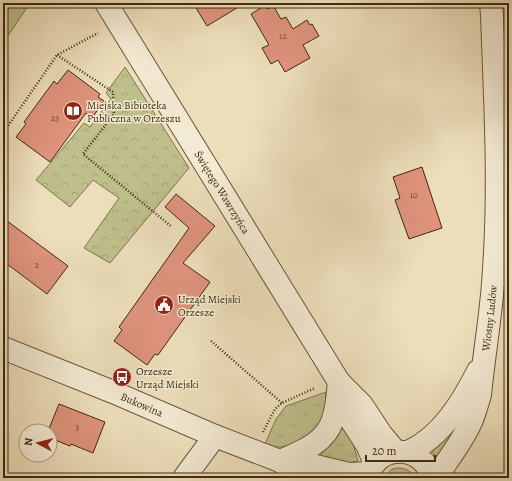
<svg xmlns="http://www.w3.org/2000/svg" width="512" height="481" viewBox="0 0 512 481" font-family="Alegreya,serif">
  <defs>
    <pattern id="grass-tufts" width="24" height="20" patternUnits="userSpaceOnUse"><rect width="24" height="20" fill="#bfbf8b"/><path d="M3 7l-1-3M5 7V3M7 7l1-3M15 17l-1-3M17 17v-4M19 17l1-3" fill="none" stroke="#a5a477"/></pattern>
    <pattern id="park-crowns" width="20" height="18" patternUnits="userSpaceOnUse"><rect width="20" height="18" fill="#bfbf8b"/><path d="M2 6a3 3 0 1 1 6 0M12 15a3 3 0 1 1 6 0" fill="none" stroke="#a5a477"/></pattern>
  </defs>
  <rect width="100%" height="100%" fill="#eddebb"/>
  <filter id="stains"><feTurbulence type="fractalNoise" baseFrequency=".005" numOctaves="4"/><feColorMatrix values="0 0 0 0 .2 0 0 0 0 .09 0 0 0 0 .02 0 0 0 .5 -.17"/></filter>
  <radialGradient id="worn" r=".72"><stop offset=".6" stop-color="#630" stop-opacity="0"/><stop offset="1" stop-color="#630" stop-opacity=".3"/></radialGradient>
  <!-- grass -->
  <path fill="url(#grass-tufts)" stroke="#7e754c" d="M326 392C325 397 326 403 325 408 321 429 302 445 280 447 275 447 270 446 264 446L276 419 286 406Z
    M344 426 350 433 358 461 348 463 319 457Z
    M450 427 457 433 438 459 430 449Z
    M398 468C406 468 411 471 415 478H384L392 469Z"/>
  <!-- park -->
  <path fill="url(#park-crowns)" stroke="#7e754c" d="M125 67 189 168 110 263 84 248 119 198 93 180 70 207 36 180 84 123 90 127 111 99 106 93Z"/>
  <!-- garden -->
  <path fill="#bfbf8b" stroke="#7e754c" d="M3 3H30L3 43Z"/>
  <!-- building -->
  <path fill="#df937d" stroke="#3e2b0e" d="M193 3H245L207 26Z
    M273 5 281 19 286 17 293 29 307 20 310 25 312 24 319 36 303 45 310 58 285 72 278 60 271 64 262 48 269 45 251 14 264 6 268 9Z
    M68 70 100 94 98 97 104 101 92 118 86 113 50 162 16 137 26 124 24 122 54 81 57 84Z
    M422 167 442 228 409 239 395 200 400 198 393 177Z
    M176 194 215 226 183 263 210 282 158 355 155 354 147 365 114 341 122 330 119 327 189 228 165 207Z
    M3 218 68 266 47 294 3 261Z
    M59 404 105 422 93 453 71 444 70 446 50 438V431H48Z"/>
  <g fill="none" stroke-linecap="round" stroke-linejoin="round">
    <defs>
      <g id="minor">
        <path d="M408 452C441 437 462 403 478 371"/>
        <path d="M184 478 215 436"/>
        <path id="s1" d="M436 478C448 459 462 442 471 422 475 413 477 404 480 395 484 353 492 311 494 269 500 184 495 99 492 15L491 3"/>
      </g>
      <g id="tertiary">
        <path id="s2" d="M106 3 339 382 362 405 381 434 396 452"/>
        <path id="s3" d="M3 348 113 392 215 436 280 461 306 478"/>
        <path d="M341 391 343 406 347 414 367 445 375 463"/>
        <path d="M280 461C301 452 326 443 333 419 337 407 338 394 339 382"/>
        <path d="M285 462 307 464 349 474 368 473"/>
        <path d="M367 478C376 443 423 443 432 478"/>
      </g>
    </defs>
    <!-- minor casing -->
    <use href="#minor" stroke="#6a5839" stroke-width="24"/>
    <!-- tertiary casing -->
    <use href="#tertiary" stroke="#6a5839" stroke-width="24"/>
    <!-- path -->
    <path stroke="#3e2b0e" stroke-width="2.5" stroke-dasharray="1 2" stroke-linecap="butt" d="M57 55 113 92 114 114 83 154 172 227
      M3 133 57 55 98 33
      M211 341 282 403
      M263 432 275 409 282 403 315 388"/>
    <!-- minor -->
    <use href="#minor" stroke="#f3ead3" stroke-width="22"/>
    <!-- tertiary -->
    <use href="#tertiary" stroke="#f3ead3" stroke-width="22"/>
  </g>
  <!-- icons -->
  <defs>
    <symbol id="library-disc" viewBox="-11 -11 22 22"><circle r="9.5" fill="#8f2418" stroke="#f3ead3"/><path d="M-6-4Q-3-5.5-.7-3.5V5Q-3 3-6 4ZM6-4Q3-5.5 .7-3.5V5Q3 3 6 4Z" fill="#fff"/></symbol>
    <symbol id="civic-disc" viewBox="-11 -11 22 22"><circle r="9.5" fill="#8f2418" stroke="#f3ead3"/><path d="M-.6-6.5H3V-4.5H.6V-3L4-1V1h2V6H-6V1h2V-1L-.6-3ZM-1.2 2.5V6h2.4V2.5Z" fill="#fff"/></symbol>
    <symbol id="bus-disc" viewBox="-11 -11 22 22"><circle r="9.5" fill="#8f2418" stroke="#f3ead3"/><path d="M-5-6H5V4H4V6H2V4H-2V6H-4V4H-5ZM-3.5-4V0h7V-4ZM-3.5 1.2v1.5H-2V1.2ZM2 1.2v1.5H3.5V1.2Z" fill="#fff"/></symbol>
  </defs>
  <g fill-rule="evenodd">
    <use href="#library-disc" x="62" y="100" width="22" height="22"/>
    <use href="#civic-disc" x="153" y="294" width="22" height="22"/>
    <use href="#bus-disc" x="111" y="366" width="22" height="22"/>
  </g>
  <g text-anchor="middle" stroke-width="3" stroke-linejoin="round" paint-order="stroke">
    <!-- number labels -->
    <g font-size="9" fill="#66452a">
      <text x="283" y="39">12</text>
      <text x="55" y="121">23</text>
      <text x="414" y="198">10</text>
      <text x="37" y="268">2</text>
      <text x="77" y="430">3</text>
    </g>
    <!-- poi labels -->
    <g font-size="11" fill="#3e2b0e" stroke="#f3ead3" text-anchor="start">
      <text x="87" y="109">Miejska Bibioteka<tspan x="87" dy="13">Publiczna w Orzeszu</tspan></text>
      <text x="178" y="303">Urząd Miejski<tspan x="178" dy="13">Orzesze</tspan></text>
      <text x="136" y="375">Orzesze<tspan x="136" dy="13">Urząd Miejski</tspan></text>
    </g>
    <!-- street labels -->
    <g font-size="11" fill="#3e2b0e" stroke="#f3ead3">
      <text dy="4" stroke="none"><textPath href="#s2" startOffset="222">Świętego Wawrzyńca</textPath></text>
      <text dy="4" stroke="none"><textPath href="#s1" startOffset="172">Wiosny Ludów</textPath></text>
      <text dy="4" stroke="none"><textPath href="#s3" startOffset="150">Bukowina</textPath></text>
    </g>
  </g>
  <!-- margin -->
  <rect width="512" height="481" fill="none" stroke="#eddebb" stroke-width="16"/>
  <rect x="4" y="4" width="504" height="473" fill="none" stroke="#3e2b0e" stroke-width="2"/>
  <rect x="8" y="8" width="496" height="465" fill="none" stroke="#3e2b0e"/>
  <!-- north arrow -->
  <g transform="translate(38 443) rotate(277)"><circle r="19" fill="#f3ead3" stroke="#ab9e84"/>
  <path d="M0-3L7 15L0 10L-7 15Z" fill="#8f2418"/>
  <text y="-6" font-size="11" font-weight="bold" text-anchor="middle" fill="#3e2b0e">N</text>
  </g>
  <!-- scale -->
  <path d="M366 455v6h69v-6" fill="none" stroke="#3e2b0e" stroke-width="2"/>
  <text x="372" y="455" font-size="12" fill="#3e2b0e" stroke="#f3ead3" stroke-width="3" paint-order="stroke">20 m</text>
  <rect width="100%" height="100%" filter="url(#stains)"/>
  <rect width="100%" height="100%" fill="url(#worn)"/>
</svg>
